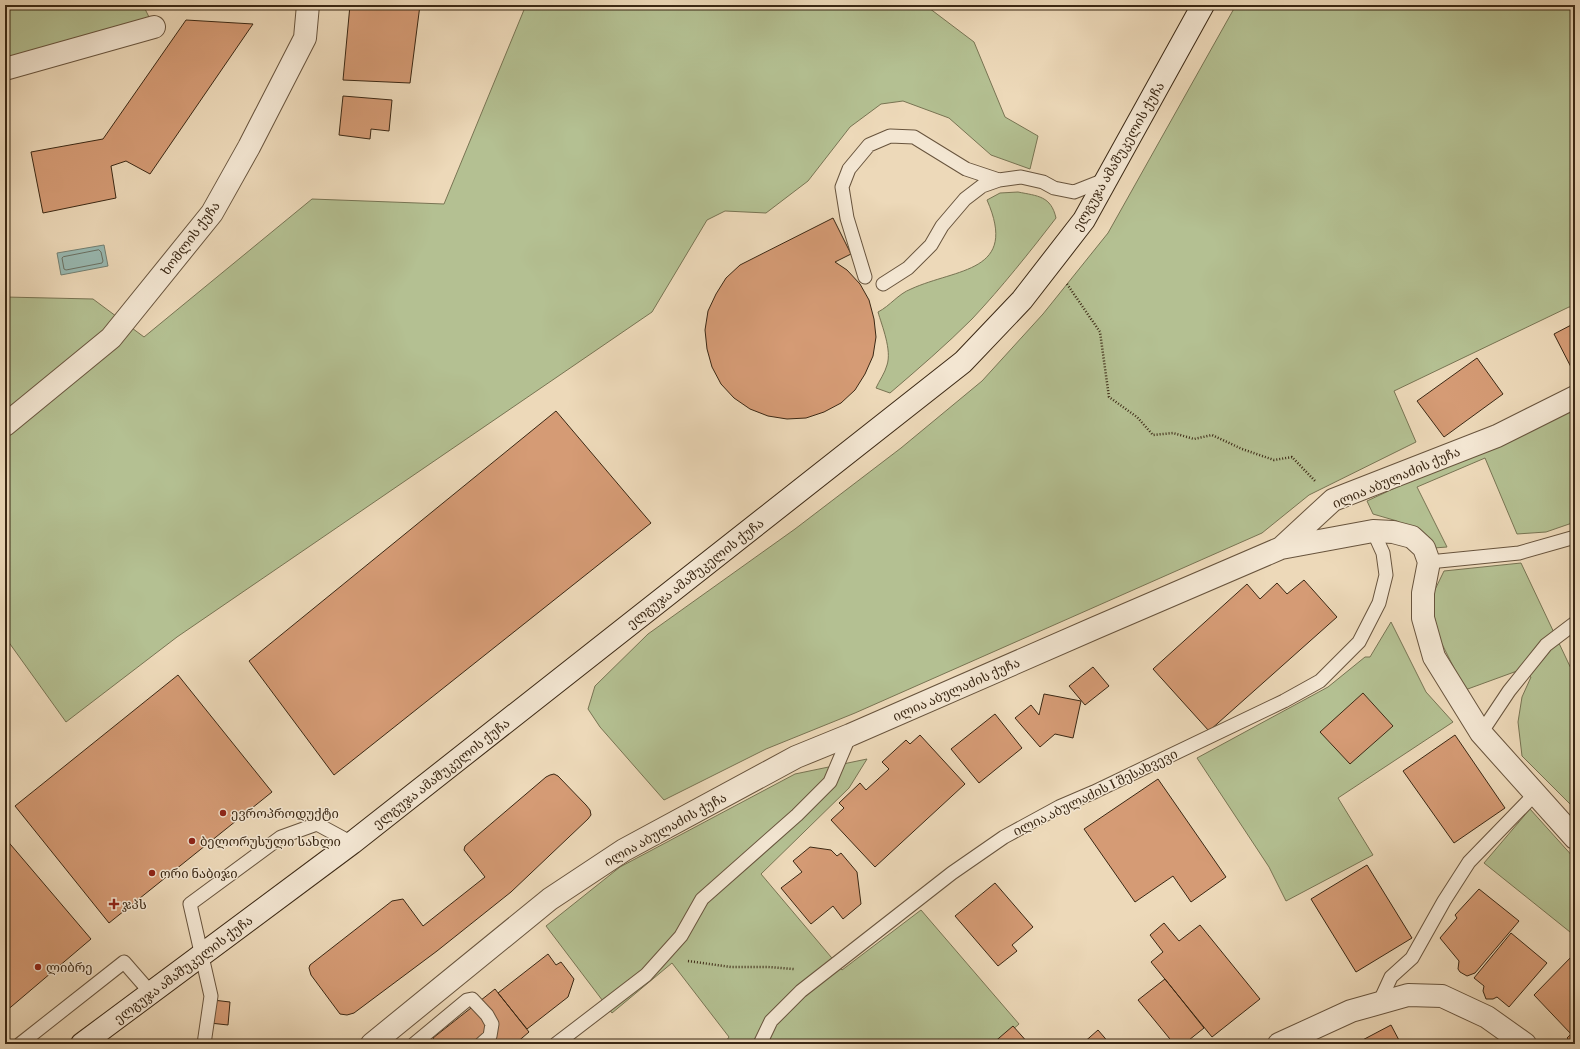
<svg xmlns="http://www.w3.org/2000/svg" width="1580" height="1049" viewBox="0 0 1580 1049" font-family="'IM FELL Double Pica','Noto Serif Georgian',serif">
  <rect width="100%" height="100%" fill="#edd9b9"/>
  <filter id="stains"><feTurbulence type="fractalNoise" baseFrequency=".005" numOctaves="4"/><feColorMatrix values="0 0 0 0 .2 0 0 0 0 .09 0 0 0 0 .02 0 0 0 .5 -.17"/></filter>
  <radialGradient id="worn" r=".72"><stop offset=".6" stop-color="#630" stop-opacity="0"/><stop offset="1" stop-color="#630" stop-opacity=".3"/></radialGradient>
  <!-- green -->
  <path fill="#b4c092" stroke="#787453" d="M5 5H143L154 27 5 69Z
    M526 5H925L974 42 1005 117 1038 136 1030 169 991 155 949 118 903 101 881 104 850 127 808 181 766 213 725 211 707 220 652 312 177 637 66 722 5 637V297L93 299 144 337 312 199 444 204Z
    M1236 5H1575V307H1569L1394 391 1416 442 1309 495 1262 533 855 713 766 749 664 800 600 727 588 709 595 686 648 634 795 529 901 448 982 381 1043 314 1108 233Z
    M1018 192C1038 196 1051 196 1056 218 1029 253 1002 287 972 319 946 345 918 369 890 393L876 388C879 381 885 373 887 365 892 350 882 326 878 312 890 306 898 294 911 289 957 268 1019 273 987 200L1000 193Z
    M1575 404V522L1546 532 1517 534 1485 458 1417 487 1447 547 1434 548 1425 537 1397 521 1373 514 1367 501Z
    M1521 563 1575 677V809L1522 756 1518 722 1522 697 1531 677 1517 671 1465 690 1440 640 1430 600 1444 571Z
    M1391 622 1426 692 1453 722 1338 798 1373 855 1286 901 1269 867 1197 758 1328 687 1365 657H1370Z
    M867 759 849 788 761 874 842 970 921 910 1019 1024 996 1044H724L729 1037 672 963 612 1013 546 926 620 867 795 774Z
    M1530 809 1575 859V936L1484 863Z"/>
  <!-- water -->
  <path fill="#99bab3" stroke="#738073" d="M104 245 108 266 61 275 57 253Z"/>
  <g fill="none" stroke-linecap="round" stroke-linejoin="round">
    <!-- shore -->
    <path stroke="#6a7164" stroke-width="1" d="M99 250 101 252 103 261 102 263 66 270 64 269 62 258 63 257Z"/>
  </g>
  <!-- building -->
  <path fill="#d59b75" stroke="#3b2814" d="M350 5H420L410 83 343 80Z
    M186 20 253 24 150 174 126 161 111 166 116 198 43 213 31 152 103 139Z
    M343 96 392 100 389 131 371 129 370 139 339 135Z
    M833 218 851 254 835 262 847 270 860 284 869 300 874 319 876 337 873 356 865 374 855 390 841 403 824 412 806 418 787 419 768 416 750 409 734 398 721 384 712 367 707 349 705 330 708 311 716 294 726 278 740 265Z
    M1575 323V370L1573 371 1554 334Z
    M1477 358 1503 394 1444 437 1417 401Z
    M556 411 651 523 334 775 249 661Z
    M1304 580 1337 617 1209 731 1153 669 1247 584 1260 599 1277 583 1287 594Z
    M1093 667 1109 686 1085 705 1069 686Z
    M178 675 272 792 109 923 15 806Z
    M1363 693 1393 726 1350 764 1320 732Z
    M1044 694 1081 701 1073 738 1055 734 1040 747 1015 718 1031 705 1039 715Z
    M995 714 1022 748 979 783 951 749Z
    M920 735 965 784 875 867 831 820 844 808 839 803 860 783 866 790 889 769 882 762 906 740 910 744Z
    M1455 735 1505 808 1454 843 1403 771Z
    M554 774 558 776 586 805 590 810 591 815 588 819 511 892 437 951 354 1013 347 1015 340 1014 311 975 309 968 310 965 392 901 403 899 423 926 485 877 464 850 465 846 546 777 550 775Z
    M1158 779 1226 877 1191 902 1173 876 1135 902 1084 829Z
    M5 838 91 939 5 1012Z
    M810 847 831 850 837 856 841 853 857 872 861 904 843 919 833 906 811 924 781 888 802 872 793 861Z
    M1367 865 1412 938 1356 972 1311 899Z
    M995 883 1033 927 1012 945 1017 951 998 966 955 916Z
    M1479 889 1519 921 1475 973 1467 976 1460 972 1458 969 1459 961 1440 938 1457 918 1455 915Z
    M1164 923 1179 941 1200 925 1260 999 1212 1037 1151 962 1163 952 1150 935Z
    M1511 933 1547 963 1509 1007 1497 997 1493 999H1486L1483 991 1484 986 1474 978Z
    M1575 953V1030L1571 1034 1534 995Z
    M548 954 556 965 561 962 574 979 568 997 527 1029 498 993Z
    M1165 979 1204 1028 1184 1044H1174L1138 1000Z
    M495 989 529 1032 515 1044H437L433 1038Z
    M213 1000 230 1002 228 1025 210 1023Z
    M1391 1025 1401 1044H1355Z
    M1013 1026 1029 1044H992Z
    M1098 1030 1110 1044H1082Z
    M1575 1030V1044H1573L1567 1038Z"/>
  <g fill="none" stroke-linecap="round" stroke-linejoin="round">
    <defs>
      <path id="lane" d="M865 277 847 218 842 187 849 169 869 145 890 136 914 137 966 169 999 180
        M883 284 908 268 931 245 942 226 965 199 982 186 999 180 1021 177 1043 182 1054 188 1074 192 1107 179
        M1429 562 1519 553 1575 537
        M1481 733 1509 691 1546 645 1575 623
        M1379 1003 1391 977 1412 958 1444 901 1469 862 1535 794
        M20 1044 124 962 151 993
        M204 1044 211 996 190 904 281 837 317 824 352 843
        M414 1044 467 1000 472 999 487 1015 492 1024 490 1036 481 1044
        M556 1044 646 975 681 936 702 899 797 815 830 782 850 735
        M760 1044 771 1021 801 991 952 873 1004 837 1059 807 1094 792 1284 701 1320 681 1359 642 1379 603 1386 575 1383 553 1373 531"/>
      <path id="street" d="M5 69 154 27
        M5 425 111 338 212 213 249 147 305 38 308 5
        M1281 548 1373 531 1393 532 1412 537 1424 548 1429 562 1423 593V618L1434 657 1481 733 1575 838
        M372 1044 550 899 624 850 796 757 850 735 1095 628 1281 548 1333 500 1497 436 1575 397
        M1279 1044 1351 1011 1408 995 1442 996 1487 1017 1525 1044"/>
      <path id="secondary" d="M82 1044 352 843 963 362 1022 300 1084 220 1203 5"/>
    </defs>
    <!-- lane casing -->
    <use href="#lane" stroke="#68543d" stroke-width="15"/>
    <!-- street casing -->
    <use href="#street" stroke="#68543d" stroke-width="24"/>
    <!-- secondary casing -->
    <use href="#secondary" stroke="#3b2814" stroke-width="24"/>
    <!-- path -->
    <path stroke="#3b2814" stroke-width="2.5" stroke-dasharray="1 2" stroke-linecap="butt" d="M1067 284 1100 332 1109 397 1137 417 1153 435 1173 433 1194 439 1212 435 1242 449 1274 460 1292 457 1316 482
      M688 961 731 967H768L794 969"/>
    <!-- lane -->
    <use href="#lane" stroke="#f3e6d2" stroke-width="13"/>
    <!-- street -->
    <use href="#street" stroke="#f3e6d2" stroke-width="22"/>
    <!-- secondary -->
    <use href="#secondary" stroke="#f3e6d2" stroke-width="22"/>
  </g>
  <!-- markers -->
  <g fill="#8f2418" stroke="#f3e6d2" stroke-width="1.5">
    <circle cx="223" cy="813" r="4"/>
    <circle cx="192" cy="841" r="4"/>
    <circle cx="152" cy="873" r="4"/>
    <path d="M112 898h4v4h4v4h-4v4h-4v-4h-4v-4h4z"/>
    <circle cx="38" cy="967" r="4"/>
  </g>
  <g text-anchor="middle" stroke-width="3" stroke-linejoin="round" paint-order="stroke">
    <!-- street labels -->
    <g font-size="13" fill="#3b2814" stroke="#f3e6d2">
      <text transform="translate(1118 156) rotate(-60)" y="5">ელგუჯა ამაშუკელის ქუჩა</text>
      <text transform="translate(190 238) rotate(-53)" y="5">ხომლის ქუჩა</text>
      <text transform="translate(1396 477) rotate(-23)" y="5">ილია აბულაძის ქუჩა</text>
      <text transform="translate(695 573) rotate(-38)" y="5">ელგუჯა ამაშუკელის ქუჩა</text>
      <text transform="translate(956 689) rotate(-24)" y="5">ილია აბულაძის ქუჩა</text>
      <text transform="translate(441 773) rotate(-38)" y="5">ელგუჯა ამაშუკელის ქუჩა</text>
      <text transform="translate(1095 792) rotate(-26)" y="5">ილია აბულაძის I შესახვევი</text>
      <text transform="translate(665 829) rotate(-29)" y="5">ილია აბულაძის ქუჩა</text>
      <text transform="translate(183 969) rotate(-37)" y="5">ელგუჯა ამაშუკელის ქუჩა</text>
    </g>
    <!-- poi labels -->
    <g font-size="13" fill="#3b2814" stroke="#f3e6d2" text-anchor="start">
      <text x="231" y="818">ევროპროდუქტი</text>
      <text x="200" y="846">ბელორუსული სახლი</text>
      <text x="160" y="878">ორი ნაბიჯი</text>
      <text x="122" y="909">ჯპს</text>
      <text x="46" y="972">ლიბრე</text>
    </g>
  </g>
  <!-- margin -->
  <rect width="1580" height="1049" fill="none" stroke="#edd9b9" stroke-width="20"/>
  <rect x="6" y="6" width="1568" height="1037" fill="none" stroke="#3b2814" stroke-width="2"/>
  <rect x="10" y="10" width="1560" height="1029" fill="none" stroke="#3b2814"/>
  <rect width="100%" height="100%" filter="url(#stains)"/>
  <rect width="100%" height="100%" fill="url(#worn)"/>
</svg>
